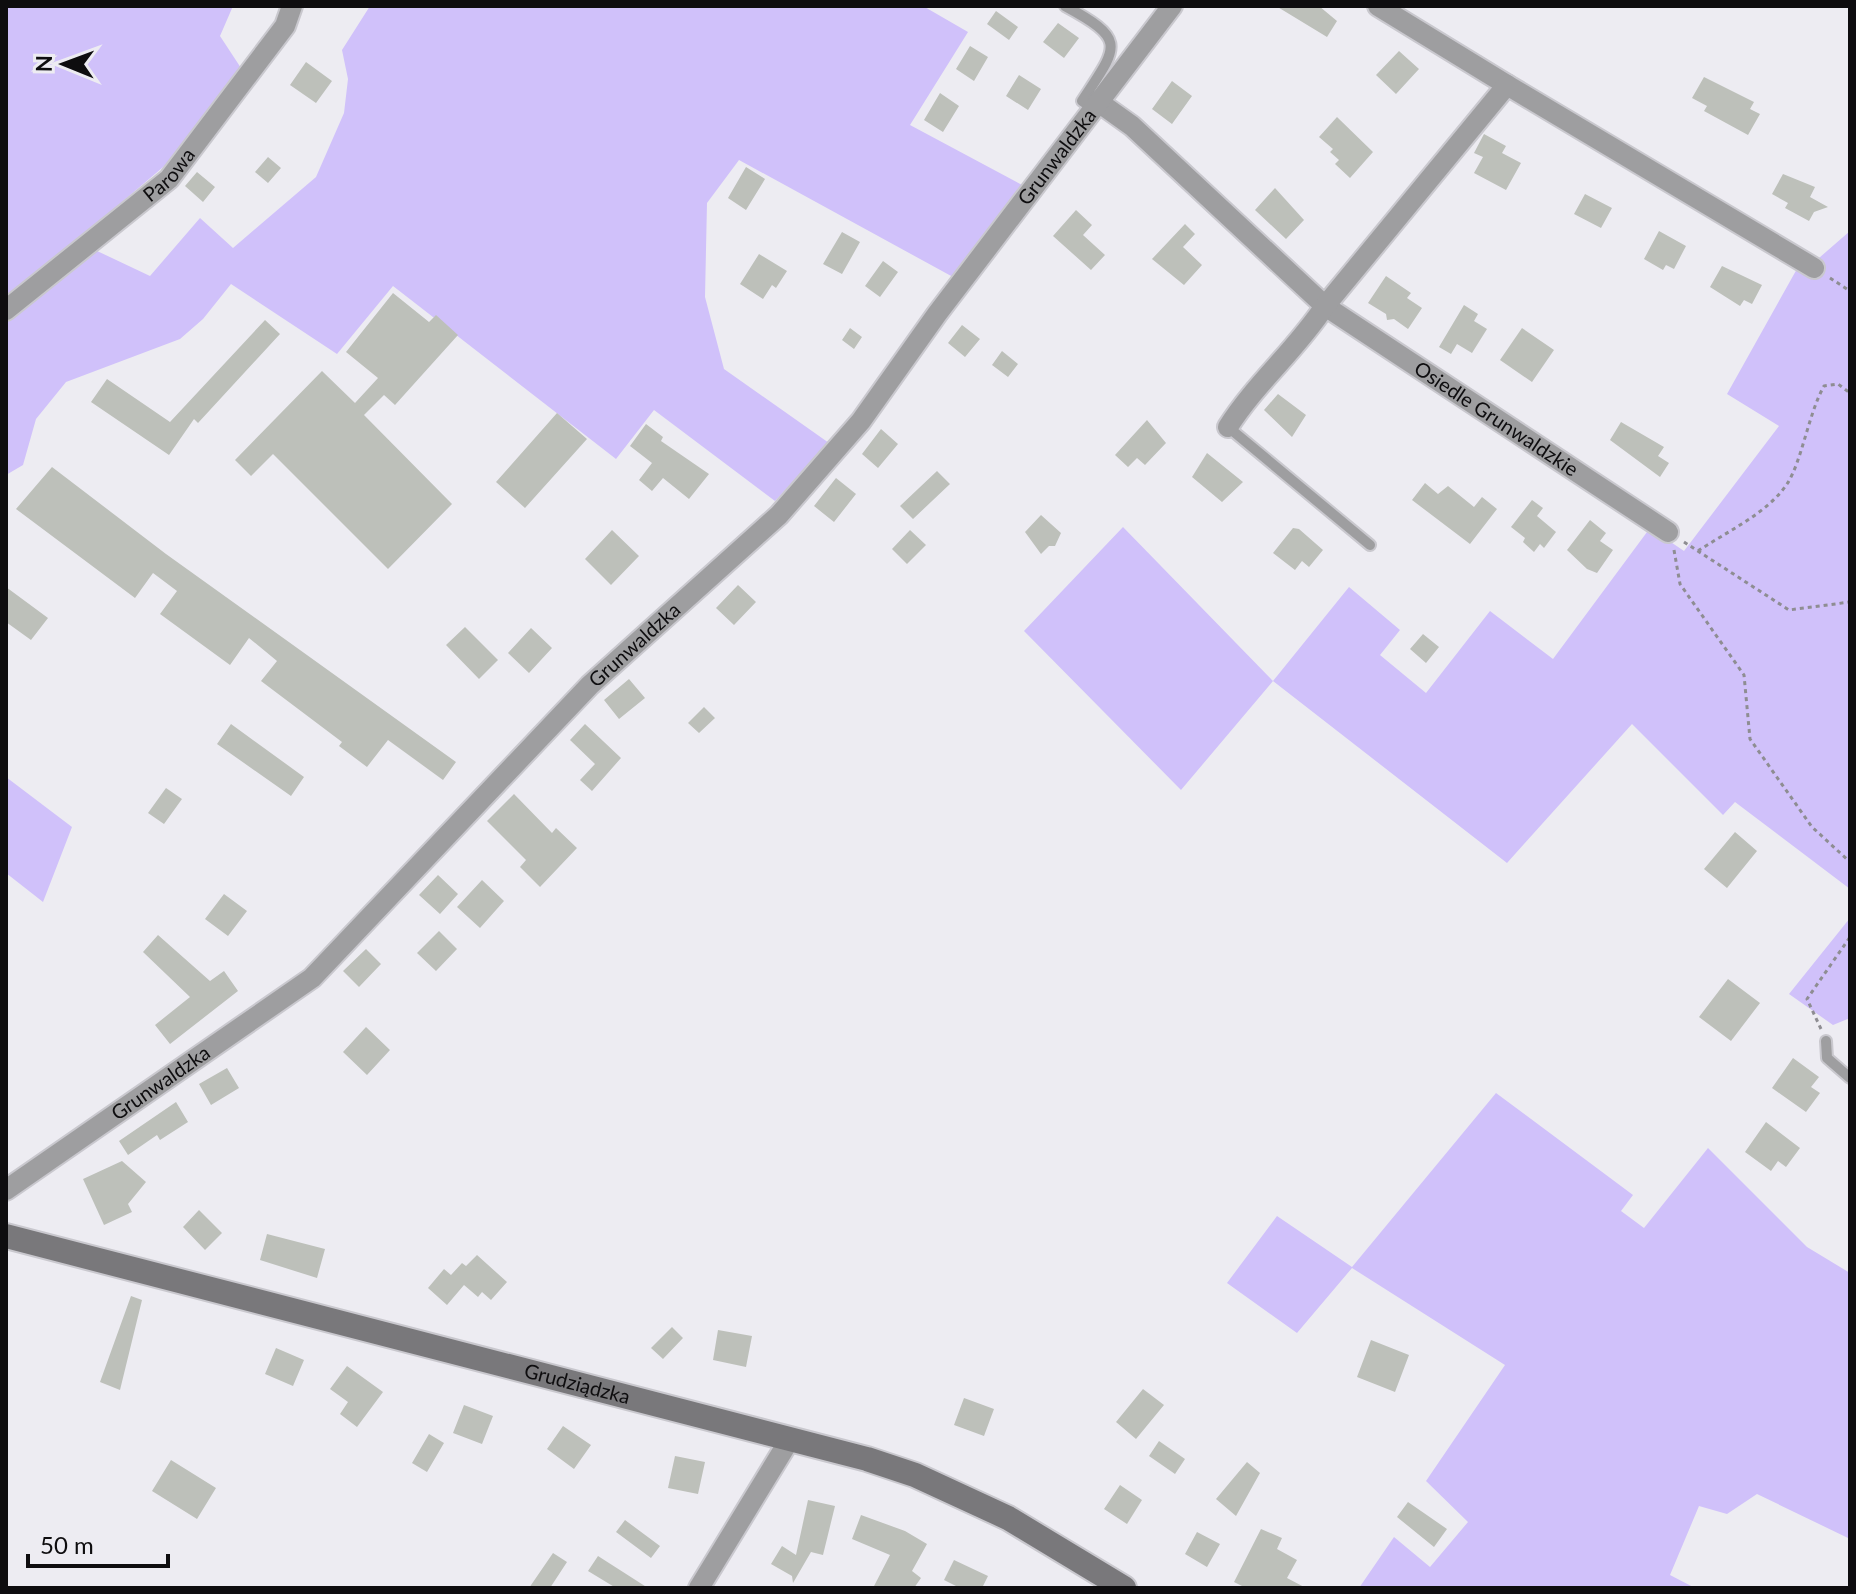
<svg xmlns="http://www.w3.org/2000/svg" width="1856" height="1594" viewBox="0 0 1856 1594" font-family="Lato,sans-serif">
  <rect width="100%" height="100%" fill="#edecf2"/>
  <!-- green -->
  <path fill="#d0c1fa" d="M6 6H233L220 36 241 68 175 157 76 241 150 276 200 218 233 248 316 177 344 113 348 79 342 50 370 6H923L968 32 910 125 1024 186 953 277 739 160 707 203 705 297 724 369 829 443 775 501 654 410 616 459 393 286 337 354 231 284 203 319 180 339 66 382 36 419 23 465 6 475Z
    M1850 231V889L1735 802 1723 815 1632 724 1507 863 1273 681 1181 790 1024 631 1123 527 1273 681 1349 587 1400 630 1380 655 1426 693 1490 611 1553 659 1650 528 1684 551 1779 426 1727 394 1807 251 1819 258Z
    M6 777 72 827 43 902 6 873Z
    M1850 918V1018L1833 1025 1789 994Z
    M1496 1093 1633 1195 1621 1211 1644 1228 1708 1148 1807 1247 1850 1273 1848 1538 1757 1494 1727 1514 1699 1506 1670 1575 1695 1588H1359L1394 1537 1430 1567 1468 1522 1426 1481 1505 1365 1352 1268 1297 1333 1227 1283 1277 1216 1352 1267Z"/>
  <!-- building -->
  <path fill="#bdc0ba" d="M1276 6H1319L1337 21 1327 37Z
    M996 11 1018 27 1009 40 987 24Z
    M1058 23 1079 38 1064 58 1043 42Z
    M970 46 988 57 974 81 956 69Z
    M1399 51 1419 69 1396 94 1376 75Z
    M306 62 332 81 316 103 290 85Z
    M1019 75 1041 89 1028 110 1006 96Z
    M1704 77 1754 102 1750 109 1760 114 1748 135 1704 111 1707 106 1692 98Z
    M1172 81 1192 96 1172 124 1152 109Z
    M940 93 959 106 943 132 924 120Z
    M1337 117 1373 152 1350 178 1335 164 1339 160 1330 152 1333 149 1319 137Z
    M1484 134 1506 146 1502 153 1521 163 1506 190 1474 173 1483 157 1474 153Z
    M268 157 281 168 268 183 255 172Z
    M746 167 765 179 746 210 728 198Z
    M197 172 215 187 203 202 185 186Z
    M1783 174 1815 187 1810 197 1828 207 1814 212 1809 221 1785 208 1788 203 1772 194Z
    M1275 188 1304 220 1286 239 1255 210Z
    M1585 194 1612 208 1601 228 1574 214Z
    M1076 210 1092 225 1083 235 1105 255 1091 270 1053 236Z
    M1185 224 1195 234 1183 247 1202 265 1184 285 1152 259Z
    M1659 231 1686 246 1674 269 1666 265 1663 270 1644 259Z
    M842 232 860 242 842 274 823 264Z
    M759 254 787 271 776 288 772 285 763 299 740 284Z
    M883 261 898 272 880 297 865 286Z
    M1722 266 1762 285 1752 304 1744 300 1740 306 1710 287Z
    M1386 276 1411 293 1407 298 1422 308 1408 329 1394 319 1387 320 1386 314 1368 303Z
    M393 293 429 322 436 315 458 335 395 405 384 395 364 415 452 504 388 569 273 454 251 476 235 460 322 371 355 403 378 378 346 352Z
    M1464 305 1478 314 1474 321 1487 329 1472 353 1457 344 1451 354 1439 347Z
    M265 320 280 334 198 423 194 419 169 455 91 402 107 379 170 422Z
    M962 325 980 339 965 357 948 343Z
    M850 328 862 337 854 349 842 340Z
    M1522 328 1554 350 1532 382 1500 360Z
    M1002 351 1018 364 1008 377 992 365Z
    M1278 394 1306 415 1292 437 1264 410Z
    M557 413 587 439 525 508 496 482Z
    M1147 420 1166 443 1145 465 1137 458 1128 467 1115 455Z
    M1621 422 1664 447 1658 456 1669 463 1660 477 1610 440Z
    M646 424 663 437 661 441 709 474 689 499 663 478 652 491 639 480 652 463 630 446Z
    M881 429 898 444 878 468 862 454Z
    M1207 453 1243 482 1222 502 1192 477Z
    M52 467 166 554 456 762 443 780 388 740 367 767 339 746 342 742 261 681 277 661 249 638 230 665 160 614 177 591 153 573 135 598 16 509Z
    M937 471 950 484 913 519 900 506Z
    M836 478 856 494 834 522 814 506Z
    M1425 483 1438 494 1448 486 1474 507 1482 497 1497 509 1470 544 1412 500Z
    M1532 500 1543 508 1537 516 1556 532 1544 548 1540 544 1534 552 1523 542 1525 538 1511 527Z
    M1041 515 1061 533 1055 546H1049L1041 554 1025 532Z
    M1590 520 1606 533 1600 541 1613 550 1597 573 1587 569 1567 550Z
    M1293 528 1299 529 1323 550 1309 567 1302 561 1295 570 1273 553Z
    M612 530 639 556 611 585 585 559Z
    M910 530 926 545 907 564 892 549Z
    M738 585 756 602 734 625 716 608Z
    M6 587 48 618 31 640 6 622Z
    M465 627 498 660 479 679 446 645Z
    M531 628 552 648 529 673 508 653Z
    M1423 634 1439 647 1426 663 1410 649Z
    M629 679 645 698 619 719 604 700Z
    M704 707 715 718 699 733 688 723Z
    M231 724 304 777 291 796 217 744Z
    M585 724 621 758 592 791 580 780 595 764 570 740Z
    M166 788 182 799 164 824 148 813Z
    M514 794 552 833 556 828 577 848 540 887 520 867 526 860 487 821Z
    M1735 832 1757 851 1727 888 1704 869Z
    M438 875 458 894 440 914 419 895Z
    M482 880 504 901 480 928 457 907Z
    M224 894 247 911 228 936 205 919Z
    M439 931 457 949 436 971 417 953Z
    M158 935 210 981 224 971 238 991 170 1044 155 1025 190 997 143 952Z
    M366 949 381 964 359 987 343 971Z
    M1728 979 1760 1003 1731 1041 1699 1017Z
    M366 1027 390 1050 367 1075 343 1052Z
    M1793 1058 1819 1077 1811 1087 1820 1093 1806 1112 1772 1088Z
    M227 1068 239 1088 211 1105 199 1084Z
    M176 1102 188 1122 160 1140 157 1135 128 1155 119 1141Z
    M1766 1122 1800 1148 1786 1167 1778 1161 1771 1171 1745 1152Z
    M122 1161 146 1182 128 1204 132 1212 104 1225 83 1179Z
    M199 1210 222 1233 205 1250 183 1227Z
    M267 1234 325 1249 317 1278 260 1260Z
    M477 1255 507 1282 491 1300 482 1292 478 1297 464 1285 447 1305 428 1288 444 1269 451 1275 462 1263 466 1266Z
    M131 1296 142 1300 120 1390 100 1382Z
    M672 1327 683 1338 663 1359 651 1348Z
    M718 1330 752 1336 746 1367 713 1360Z
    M1371 1340 1409 1355 1395 1392 1357 1377Z
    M276 1348 304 1360 293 1386 265 1374Z
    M347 1366 383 1392 357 1427 340 1414 348 1402 330 1389Z
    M1143 1389 1164 1405 1136 1439 1116 1422Z
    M964 1398 994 1409 984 1436 954 1425Z
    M464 1405 493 1416 482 1444 453 1433Z
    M563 1426 591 1445 574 1469 547 1449Z
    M429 1434 444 1443 427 1472 412 1463Z
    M1159 1441 1185 1459 1175 1474 1149 1456Z
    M675 1456 705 1462 698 1494 668 1488Z
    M171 1460 216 1488 197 1519 152 1491Z
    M1247 1462 1260 1473 1236 1516 1216 1499Z
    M1120 1485 1142 1500 1127 1524 1104 1509Z
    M808 1500 835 1506 823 1555 811 1552 793 1583 792 1576 771 1564 782 1546 796 1555Z
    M1408 1502 1447 1529 1434 1547 1397 1517Z
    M861 1515 905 1531 927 1544 912 1571 921 1578 914 1588H873L890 1555 852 1539Z
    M625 1520 660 1546 651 1558 616 1532Z
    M1261 1529 1282 1538 1277 1549 1297 1560 1287 1578 1306 1588H1246L1234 1582Z
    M1197 1532 1220 1544 1207 1567 1185 1554Z
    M553 1553 567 1562 550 1588H529Z
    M598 1556 648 1588H616L588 1571Z
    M954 1560 988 1576 982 1588H960L944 1580Z"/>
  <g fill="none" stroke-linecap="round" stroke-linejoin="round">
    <defs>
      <path id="lane" d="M1065 6C1128 40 1118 46 1082 101L1092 108
        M1228 427 1370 545
        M1826 1041 1827 1058 1850 1078"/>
      <g id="street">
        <path d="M1378 6 1507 85"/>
        <path id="s1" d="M1097 101 1132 126 1325 306 1668 532"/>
        <path id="s2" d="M6 310 169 179 285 26 292 6"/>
        <path d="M1228 427C1256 383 1296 350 1325 306L1507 85 1814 268"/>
        <path id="s3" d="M6 1190 312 978 590 685 779 515 861 421 937 314 1172 6"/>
        <path d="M699 1588 790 1439"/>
      </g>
      <g id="secondary">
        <path id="s4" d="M6 1236 867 1459 915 1475 1008 1518 1124 1588"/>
      </g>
    </defs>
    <!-- lane casing -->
    <use href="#lane" stroke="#c9c8ce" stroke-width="14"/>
    <!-- street casing -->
    <use href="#street" stroke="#c9c8ce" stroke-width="24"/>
    <!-- secondary casing -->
    <use href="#secondary" stroke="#c9c8ce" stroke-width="28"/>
    <!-- path -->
    <path stroke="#8e8d92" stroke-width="3" stroke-dasharray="4 4" stroke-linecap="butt" d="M1830 278 1850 291
      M1684 542 1789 610 1850 602
      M1674 550 1680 584 1744 675 1750 739 1812 827 1850 862
      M1698 551C1726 532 1768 513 1787 484 1802 461 1808 415 1824 386L1838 384 1850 393
      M1821 1029 1807 999 1850 937"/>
    <!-- lane -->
    <use href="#lane" stroke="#9e9ea0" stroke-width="10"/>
    <!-- street -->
    <use href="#street" stroke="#9e9ea0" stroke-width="20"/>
    <!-- secondary -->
    <use href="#secondary" stroke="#79787b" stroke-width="24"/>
  </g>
  <g text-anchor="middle" stroke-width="6" stroke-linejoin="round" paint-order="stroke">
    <!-- street labels -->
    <g font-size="20" fill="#0e0d0f" stroke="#edecf2">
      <text dy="7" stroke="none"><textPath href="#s3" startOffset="1484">Grunwaldzka</textPath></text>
      <text dy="7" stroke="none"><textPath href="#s2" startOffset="212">Parowa</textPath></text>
      <text dy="7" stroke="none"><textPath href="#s1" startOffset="512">Osiedle Grunwaldzkie</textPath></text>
      <text dy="7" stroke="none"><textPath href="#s3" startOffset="836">Grunwaldzka</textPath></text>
      <text dy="7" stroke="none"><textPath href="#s3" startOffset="188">Grunwaldzka</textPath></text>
      <text dy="7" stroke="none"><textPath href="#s4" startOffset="590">Grudziądzka</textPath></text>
    </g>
  </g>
  <!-- border -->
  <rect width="1856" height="1594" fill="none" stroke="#0e0d0f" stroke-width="16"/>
  <!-- north arrow -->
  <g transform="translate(64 64) rotate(271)" stroke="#edecf2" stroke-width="6" paint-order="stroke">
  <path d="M0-6L14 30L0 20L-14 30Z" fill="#0e0d0f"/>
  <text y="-12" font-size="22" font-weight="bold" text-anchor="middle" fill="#0e0d0f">N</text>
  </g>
  <!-- scale -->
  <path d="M28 1554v12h140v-12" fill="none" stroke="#0e0d0f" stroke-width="4"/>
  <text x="40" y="1554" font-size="24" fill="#0e0d0f" stroke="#edecf2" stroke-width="6" paint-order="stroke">50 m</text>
</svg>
